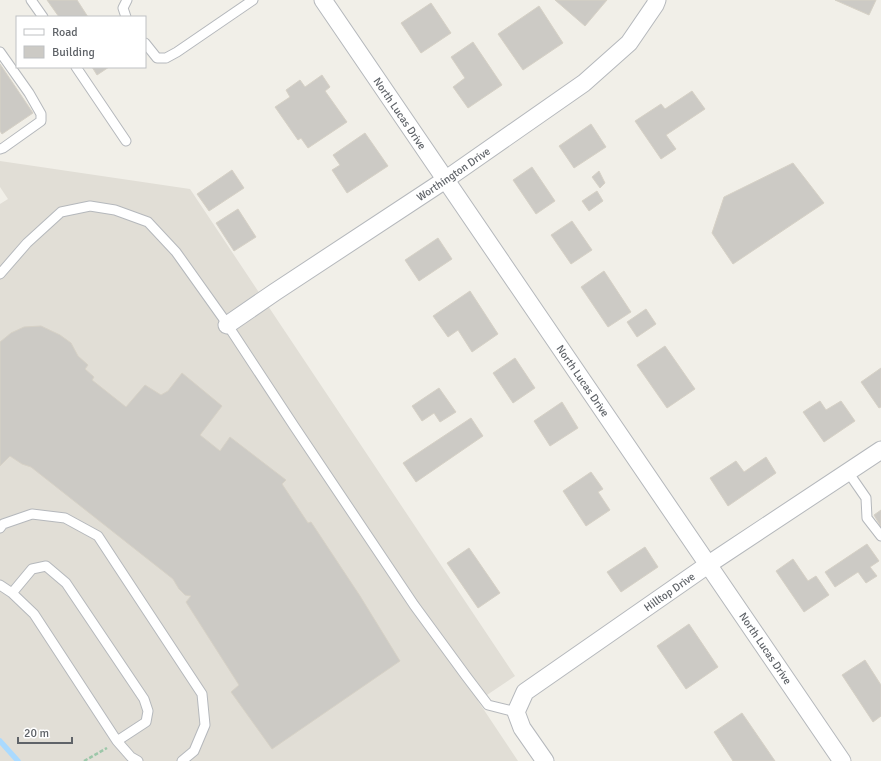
<svg xmlns="http://www.w3.org/2000/svg" width="881" height="761" viewBox="0 0 881 761" font-family="Signika,sans-serif">
  <rect width="100%" height="100%" fill="#f1efe8"/>
  <!-- education -->
  <path fill="#e1ded6" d="M0 161 190 189 515 676 478 701 518 761H0V204L8 199 0 187Z"/>
  <g fill="none" stroke-linecap="round" stroke-linejoin="round">
    <!-- stream -->
    <path stroke="#aadaff" stroke-width="5.5" d="M0 741 18 761"/>
  </g>
  <!-- building -->
  <path fill="#cccac5" stroke="#d6d1c6" d="M47 0H77L88 17H59Z
    M555 0H607L585 26Z
    M835 0H876L869 15Z
    M431 3 451 33 421 53 401 23Z
    M539 6 563 43 523 70 498 34Z
    M473 42 502 85 468 108 453 87 465 78 451 57Z
    M0 64 33 113 2 134 0 131Z
    M92 67H109L97 75Z
    M322 75 330 87 325 91 347 122 308 148 301 138 298 140 275 107 290 97 286 90 300 80 305 87Z
    M692 91 705 109 666 135 676 149 661 159 635 121 661 104 665 109Z
    M591 124 606 147 574 168 559 146Z
    M365 133 388 166 347 193 332 170 340 165 333 155Z
    M793 163 824 203 733 264 712 233 724 197Z
    M532 167 555 201 536 214 513 180Z
    M232 170 244 188 209 211 197 194Z
    M599 171 605 183 600 188 592 177Z
    M597 191 603 201 589 211 582 201Z
    M238 209 256 237 234 251 216 223Z
    M572 221 592 250 571 264 551 235Z
    M438 238 452 259 419 281 405 260Z
    M604 271 631 312 608 327 581 287Z
    M470 291 498 334 472 352 458 330 448 337 433 316Z
    M646 309 656 324 637 337 627 322Z
    M41 326 60 335 71 343 78 356 88 365 85 369 94 377 92 380 126 407 145 385 161 395 168 391 182 373 222 406 200 435 220 451 230 437 286 480 282 484 308 523 311 522 360 596 400 661 272 749 231 692 239 685 186 602 191 596 185 595 179 589 173 579 31 467 22 464 10 456 0 466V342L11 333 24 327Z
    M665 346 695 389 667 408 637 365Z
    M515 358 535 388 513 403 493 373Z
    M881 368V407L879 408 861 382Z
    M439 388 456 412 440 422 434 413 422 421 412 406Z
    M820 401 826 410 841 401 855 421 824 442 803 412Z
    M562 402 578 428 550 446 534 421Z
    M471 418 483 436 416 482 403 463Z
    M766 457 776 473 728 506 710 478 736 461 744 472Z
    M591 472 603 489 598 492 610 510 586 526 563 491Z
    M881 510V527L874 515Z
    M867 544 879 561 870 567 877 576 866 583 858 572 835 587 825 572Z
    M645 547 658 567 621 592 607 572Z
    M469 548 500 593 478 608 447 563Z
    M793 559 808 581 816 576 829 595 804 612 776 571Z
    M689 624 718 667 686 689 657 646Z
    M865 660 881 685V716L873 722 842 675Z
    M742 713 775 761H733L714 732Z"/>
  <g fill="none" stroke-linecap="round" stroke-linejoin="round">
    <defs>
      <path id="lane" d="M31 0 43 17
        M126 17 123 8 127 0
        M145 43 157 58H166L177 52 253 0
        M0 52 29 93 41 114V121L3 148 0 149
        M76 67 126 141
        M0 274 27 243 61 212 90 206 115 210 148 222 176 252 223 318 294 426 414 605 466 676 488 705 516 712
        M848 472 866 498 867 518 881 536
        M0 528 3 524 32 514 65 518 98 536 117 565 202 694 205 725 194 751 182 761
        M0 585 12 593 34 614 117 741 131 757 138 761
        M12 593 32 569 46 566 66 583 144 699 148 711 146 722 117 741"/>
      <g id="street">
        <path id="s1" d="M323 0C495 254 670 506 842 761"/>
        <path id="s2" d="M227 325 275 292 445 180 584 83 629 43 655 5 657 0"/>
        <path id="s3" d="M545 761 522 728 516 712 525 692 709 564 881 450"/>
      </g>
    </defs>
    <!-- lane casing -->
    <use href="#lane" stroke="#b5b8bc" stroke-width="11"/>
    <!-- street casing -->
    <use href="#street" stroke="#b5b8bc" stroke-width="19"/>
    <!-- path -->
    <path stroke="#9cc7a9" stroke-width="2.5" stroke-dasharray="4 2" stroke-linecap="butt" d="M84 761 107 748"/>
    <!-- lane -->
    <use href="#lane" stroke="#fff" stroke-width="9"/>
    <!-- street -->
    <use href="#street" stroke="#fff" stroke-width="17"/>
  </g>
  <g text-anchor="middle" stroke-width="3" stroke-linejoin="round" paint-order="stroke">
    <!-- street labels -->
    <g font-size="11" fill="#5f6368" stroke="#fff">
      <text dy="4" stroke="none"><textPath href="#s1" startOffset="137">North Lucas Drive</textPath></text>
      <text dy="4" stroke="none"><textPath href="#s2" startOffset="272">Worthington Drive</textPath></text>
      <text dy="4" stroke="none"><textPath href="#s1" startOffset="461">North Lucas Drive</textPath></text>
      <text dy="4" stroke="none"><textPath href="#s3" startOffset="255">Hilltop Drive</textPath></text>
      <text dy="4" stroke="none"><textPath href="#s1" startOffset="785">North Lucas Drive</textPath></text>
    </g>
  </g>
  <!-- legend -->
  <rect x="16" y="16" width="130" height="52" fill="#ffffff" stroke="#bfc1c3"/>
  <rect x="24" y="29" width="20" height="6" fill="#ffffff" stroke="#bfc1c3"/>
  <text x="52" y="36" font-size="12" fill="#5f6368">Road</text>
  <rect x="24" y="46" width="20" height="12" fill="#cccac5" stroke="#bfc1c3"/>
  <text x="52" y="56" font-size="12" fill="#5f6368">Building</text>
  <!-- scale -->
  <path d="M18 737v6h54v-6" fill="none" stroke="#5f6368" stroke-width="2"/>
  <text x="24" y="737" font-size="12" fill="#5f6368" stroke="#ffffff" stroke-width="3" paint-order="stroke">20 m</text>
</svg>
